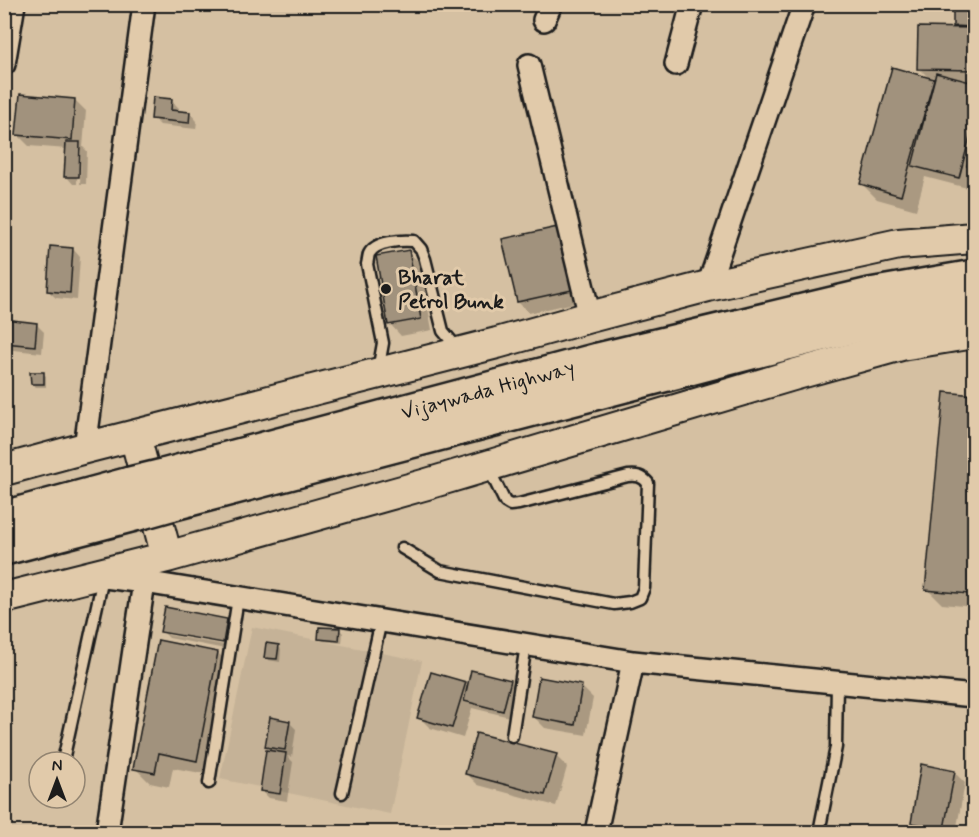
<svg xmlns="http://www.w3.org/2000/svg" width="979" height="837" viewBox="0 0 979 837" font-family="Mynerve,sans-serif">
  <rect width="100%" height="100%" fill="#d5c0a2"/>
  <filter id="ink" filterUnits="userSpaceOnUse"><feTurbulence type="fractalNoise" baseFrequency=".0167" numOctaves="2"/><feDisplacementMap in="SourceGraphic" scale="12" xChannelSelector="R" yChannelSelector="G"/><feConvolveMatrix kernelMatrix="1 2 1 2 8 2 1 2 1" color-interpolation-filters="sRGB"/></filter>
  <g filter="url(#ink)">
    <!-- built -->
    <path fill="#c5b297" d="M252 627 422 661 390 814 220 779Z"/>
    <!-- shadow -->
    <path fill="#0003" fill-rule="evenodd" d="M955 4H974V174L971 189 925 177 916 210 877 199 862 184 930 79 919 68 958 29 954 25Z
      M75 100 86 111 83 147 87 151 86 184H80L81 150H78L77 184H73L66 176 67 149 29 146 18 135Z
      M172 101 179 108V112L190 113 197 121 196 129 160 125 153 118Z
      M504 240 592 299 529 313 518 302Z
      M73 249 80 257 77 300 56 298 48 291Z
      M408 252 420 263 432 330 401 336 390 324Z
      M4 321 36 324 44 332 42 353 4 349Z
      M43 373 46 376V387H36L32 384Z
      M945 394 974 397V607L942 604 927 589Z
      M4 422 10 428 9 441 4 440Z
      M227 620 234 628 230 650 169 638 162 631ZM168 632 230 643V646L168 635Z
      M340 630 343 633 342 643 323 641 320 638Z
      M278 646 281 649 280 662 268 660 265 657Z
      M218 653 233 668 212 775 173 768 169 787 150 783 135 768Z
      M510 681 517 688 510 717 472 708 463 738 430 728 419 717 465 683 469 687Z
      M582 687 593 698 586 735 545 728 533 716Z
      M289 722 296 729 292 757 287 756 293 762 287 801 269 798 262 791 273 753 266 746Z
      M556 756 567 767 556 806 478 785 466 773Z
      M954 772 965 783 956 832H922L912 823Z"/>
    <!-- building -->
    <path fill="#a1927d" stroke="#1c1c1c" stroke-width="1.5" d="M953 4H974V27L953 26Z
      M918 27 974 28V70L917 69Z
      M892 67 934 79 901 196 860 184Z
      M936 73 974 83V121L959 178 912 166Z
      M20 94 75 99 72 140 16 135Z
      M153 97 172 99 171 110 190 112 189 123 151 119Z
      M974 137V167L967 166Z
      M66 142H80L79 177H64Z
      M567 225 581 288 517 302 502 239Z
      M50 246 73 248 70 293 47 291Z
      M409 250 421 319 388 325 376 256Z
      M4 319 37 323 35 346 4 343Z
      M30 372H44V384H31Z
      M944 392 974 395V533L969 594 925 590Z
      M165 607 227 619 223 643 160 632Z
      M319 627 340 628 339 641 318 639Z
      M158 640 218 652 197 761 159 753 155 773 133 769Z
      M266 643 279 645 277 659 264 658Z
      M471 670 511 680 503 711 464 701Z
      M431 672 466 682 452 728 417 718Z
      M539 677 582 685 575 725 532 717Z
      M270 717 290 721 285 750 265 747Z
      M476 733 557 754 545 795 465 774Z
      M266 750 286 753 280 794 260 791Z
      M921 764 955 771 944 829 911 823Z
      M622 827 642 832H620Z"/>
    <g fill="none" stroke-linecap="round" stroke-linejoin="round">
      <defs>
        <path id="lane" d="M378 371 383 343 367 264C368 261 368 257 369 254 375 241 402 240 414 241L421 249 425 259 443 331 458 349
          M402 548 440 571 614 604 630 602 640 598 644 588 648 483C642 476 637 475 628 476L519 504 510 505 505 502 488 467
          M512 736 526 645
          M64 756 103 578
          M209 783 238 598
          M342 793 381 621
          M819 832 836 747 837 682"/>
        <path id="street" d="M544 20 551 4
          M4 64 14 4
          M676 64 692 4
          M529 65 590 317
          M708 286 804 4
          M85 448 144 4
          M105 577 144 582 633 662 974 696
          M107 832 144 582
          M596 832 633 662"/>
        <path id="secondary" d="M135 436 167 557
          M4 470 85 448 497 343 590 317 708 286 899 244 974 238
          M4 598 167 557 427 484 793 375 901 345 974 333"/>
        <g id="highway">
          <path id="s1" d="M163 476 598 360 870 295 974 277"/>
          <path d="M170 504 724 359 874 321 974 309"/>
          <path d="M4 518 130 484"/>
          <path d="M4 548 138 513"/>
        </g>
      </defs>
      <!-- lane casing -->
      <use href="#lane" stroke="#1c1c1c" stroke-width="15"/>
      <!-- street casing -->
      <use href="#street" stroke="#1c1c1c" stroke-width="26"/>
      <!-- secondary casing -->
      <use href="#secondary" stroke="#1c1c1c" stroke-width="34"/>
      <!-- highway casing -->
      <use href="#highway" stroke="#1c1c1c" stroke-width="38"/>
      <!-- lane -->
      <use href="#lane" stroke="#e1caaa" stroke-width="10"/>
      <!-- street -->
      <use href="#street" stroke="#e1caaa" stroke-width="21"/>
      <!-- secondary -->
      <use href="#secondary" stroke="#e1caaa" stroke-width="30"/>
      <!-- highway -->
      <use href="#highway" stroke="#e1caaa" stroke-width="33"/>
      <defs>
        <path id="highway-bridge" d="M130 484 163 476
          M138 513 170 504"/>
      </defs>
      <!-- highway-bridge casing -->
      <use href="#highway-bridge" stroke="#1c1c1c" stroke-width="38" stroke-linecap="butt"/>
      <!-- highway-bridge -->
      <use href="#highway-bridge" stroke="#e1caaa" stroke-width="33"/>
    </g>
  </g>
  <!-- markers -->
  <circle fill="#1c1c1c" stroke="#e1caaa" stroke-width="2" cx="386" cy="289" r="6"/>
  <g text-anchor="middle" stroke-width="6" stroke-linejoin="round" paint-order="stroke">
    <!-- poi labels -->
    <g font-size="21" font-weight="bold" fill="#1c1c1c" stroke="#e1caaa" text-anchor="start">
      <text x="398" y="284">Bharat<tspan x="398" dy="24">Petrol Bunk</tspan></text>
    </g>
    <!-- street labels -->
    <g font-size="21" fill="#1c1c1c" stroke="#e1caaa">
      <text dy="7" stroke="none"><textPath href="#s1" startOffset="336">Vijaywada Highway</textPath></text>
    </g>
  </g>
  <!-- margin -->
  <rect width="979" height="837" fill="none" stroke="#e1caaa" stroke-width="24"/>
  <rect x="12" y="12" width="955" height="813" fill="none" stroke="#1c1c1c" stroke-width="2" filter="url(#ink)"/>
  <!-- north arrow -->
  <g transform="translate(57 780)"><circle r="28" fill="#e1caaa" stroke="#928471" stroke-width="1.5"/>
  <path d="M0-4.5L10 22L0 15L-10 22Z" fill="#1c1c1c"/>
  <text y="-9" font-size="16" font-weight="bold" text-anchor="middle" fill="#1c1c1c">N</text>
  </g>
</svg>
